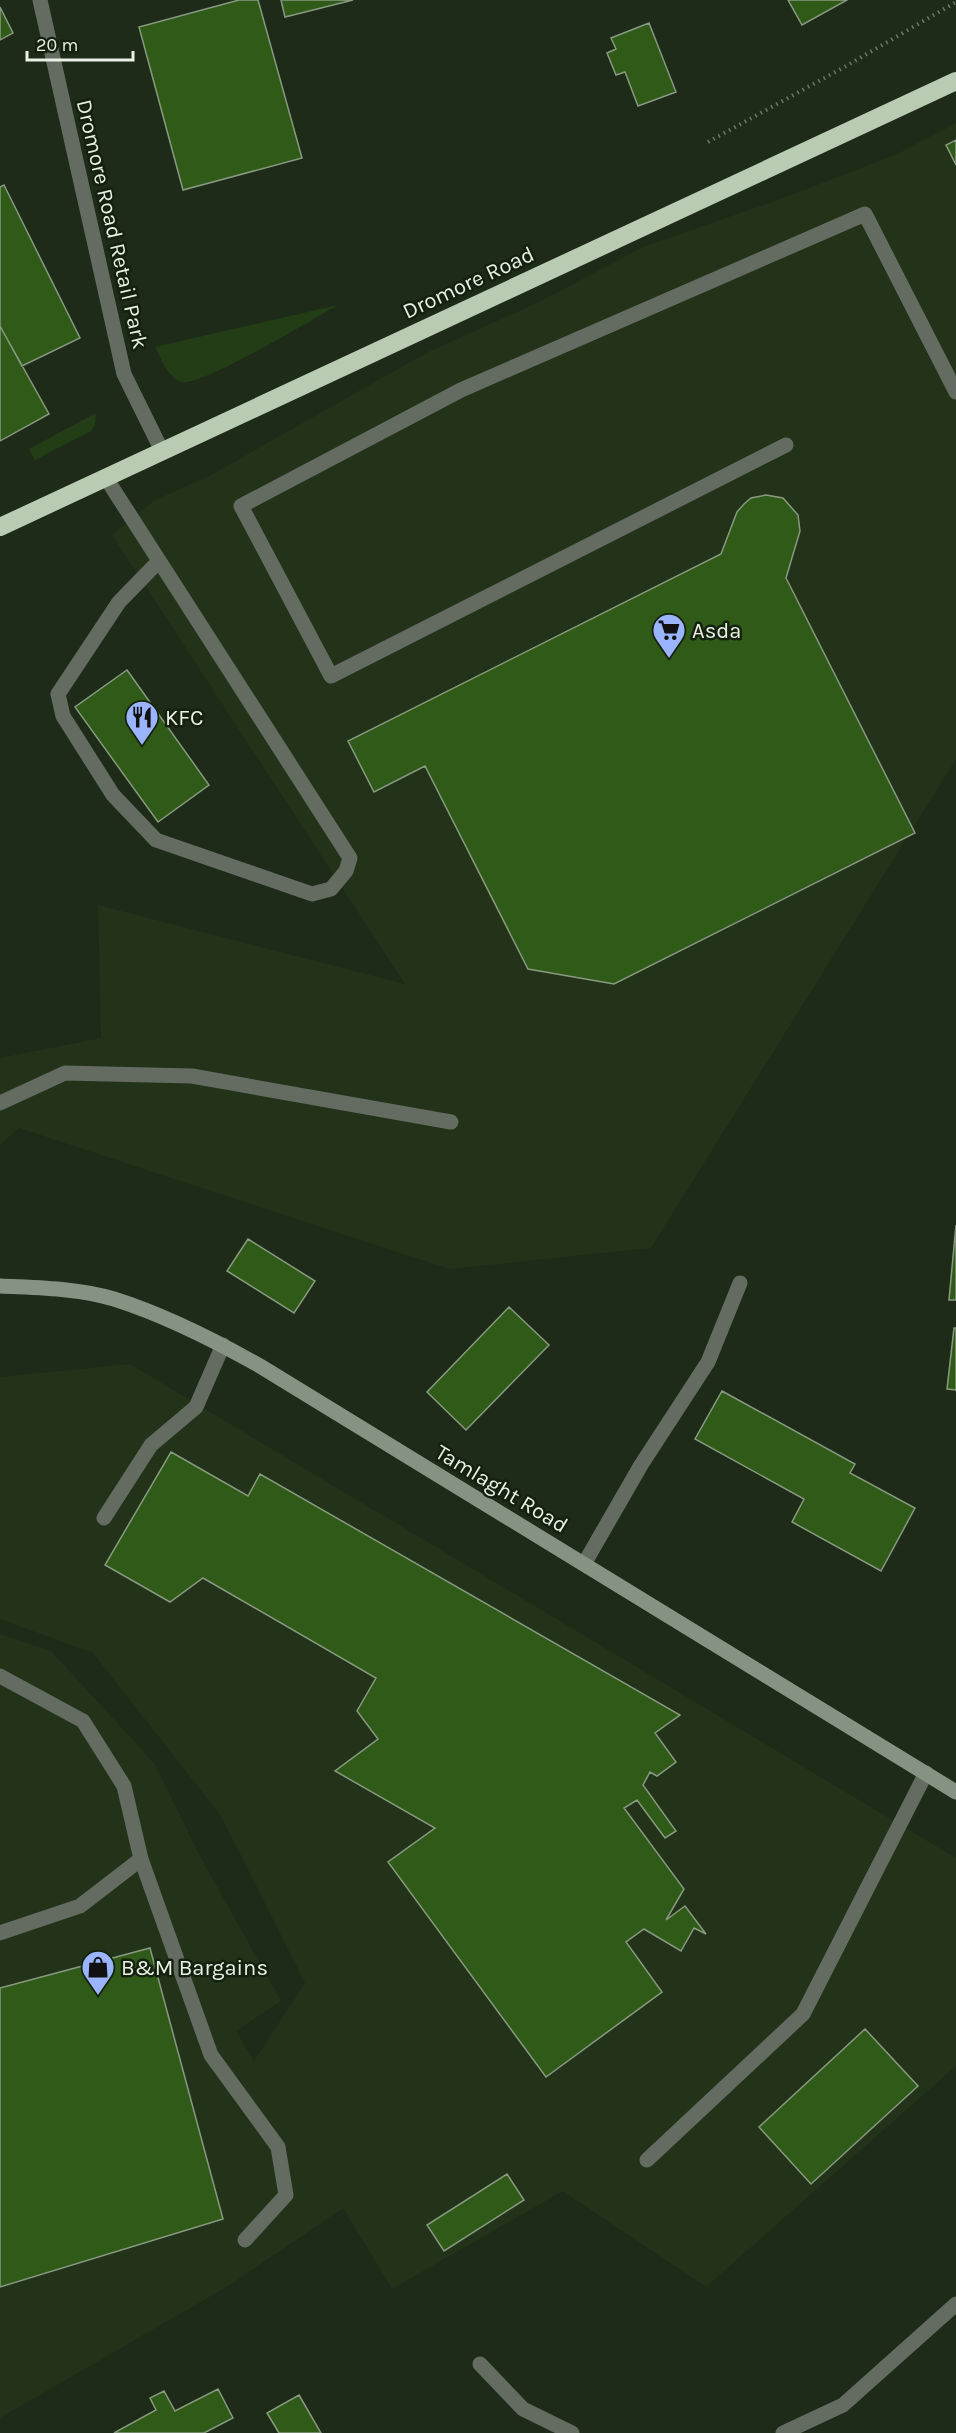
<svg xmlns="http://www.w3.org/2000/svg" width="956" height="2433" viewBox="0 0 956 2433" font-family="Karla,sans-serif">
  <rect width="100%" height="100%" fill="#1d2b18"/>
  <!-- built -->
  <path fill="#22331a" d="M956 123V759L651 1248 449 1269 19 1128 0 1145V1058L101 1038 98 905 405 984 112 535 155 500 211 475 426 353 539 302 643 247 778 200 897 154Z
    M130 1364 956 1858V2066L706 2287 563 2191 392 2289 343 2208 230 2285 0 2418V1634L51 1651 154 1763 200 1856 281 2001 236 2031 254 2061 305 1983 221 1816 93 1653 0 1619V1377Z"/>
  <!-- green -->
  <path fill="#233e16" d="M338 305C315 318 201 387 182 382 169 379 161 359 155 347Z
    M96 413 95 424 91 431 35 460 29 449Z"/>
  <!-- building -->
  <path fill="#305a18" stroke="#889981" stroke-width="1.5" d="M239 0H258L302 158 183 190 139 27Z
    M281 0H353L285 17Z
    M788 0H847L802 25Z
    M0 7 13 33 0 40Z
    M649 23 676 92 638 106 625 72 616 75 607 53 616 49 611 38Z
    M956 140V165L946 145Z
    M4 185 80 338 22 366 0 326V187Z
    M0 326 49 414 0 441Z
    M766 495 783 498 798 515 800 531 786 578 915 833 614 984 528 969 425 766 374 792 348 741 721 554 737 512 744 504 751 498Z
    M127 670 209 785 158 822 75 707Z
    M956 1225V1300H949Z
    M248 1239 315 1281 294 1313 227 1271Z
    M509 1307 549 1345 466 1430 427 1392Z
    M954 1328H956V1390L947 1389Z
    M722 1391 855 1464 850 1473 915 1508 881 1571 792 1522 804 1499 695 1439Z
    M171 1452 248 1496 260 1474 680 1715 655 1733 676 1762 657 1776 650 1772 643 1785 676 1831 665 1838 637 1800 624 1808 684 1889 666 1920 685 1906 706 1934 694 1928 681 1951 644 1929 626 1942 662 1992 546 2077 388 1862 435 1828 335 1771 378 1739 357 1711 376 1678 203 1578 170 1602 105 1565Z
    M150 1948 223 2219 0 2287V1988Z
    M865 2029 918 2086 811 2184 759 2127Z
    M507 2174 524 2200 444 2251 427 2225Z
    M218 2389 233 2418 204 2433H114L156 2410 150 2398 164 2391 175 2411Z
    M299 2395 321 2433H279L267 2413Z"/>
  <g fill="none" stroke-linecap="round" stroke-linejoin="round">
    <!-- path -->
    <path stroke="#6c7867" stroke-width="4" stroke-dasharray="1.5 4.5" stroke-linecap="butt" d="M708 142 848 65 956 2"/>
    <!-- lane -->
    <path stroke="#646b61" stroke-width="15" d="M40 0 124 374 162 451
      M786 445 331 676 241 506 461 390 865 214 956 392
      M106 478 350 858 346 871 331 889 312 894 156 840 113 795 63 716 58 694 119 602 159 561
      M0 1103 65 1073 192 1076 451 1122
      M104 1518 151 1445 196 1407 223 1345
      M584 1564 641 1465 708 1362 740 1283
      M0 1676 83 1721 124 1786 141 1859 80 1906 0 1933
      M141 1859 211 2055 278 2147 286 2195 245 2240
      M647 2160 803 2014 926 1773
      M480 2364 523 2409 572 2433
      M783 2433 843 2405 956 2304"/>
    <!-- secondary -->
    <path stroke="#869282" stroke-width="15" d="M0 1286C38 1288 77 1288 114 1299 165 1315 214 1340 260 1366L956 1792"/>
    <!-- highway -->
    <path stroke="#b9cbb2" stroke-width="18" d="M0 527 956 81"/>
  </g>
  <!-- icons -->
  <defs>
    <symbol id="supermarket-pin" viewBox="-11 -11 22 30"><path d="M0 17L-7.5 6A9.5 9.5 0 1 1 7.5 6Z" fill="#9ab5fd" stroke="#14210e"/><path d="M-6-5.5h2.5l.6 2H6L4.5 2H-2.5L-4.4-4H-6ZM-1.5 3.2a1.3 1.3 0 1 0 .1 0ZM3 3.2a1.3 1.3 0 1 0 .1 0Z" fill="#111"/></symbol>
    <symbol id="restaurant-pin" viewBox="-11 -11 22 30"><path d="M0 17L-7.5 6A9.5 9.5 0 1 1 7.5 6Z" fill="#9ab5fd" stroke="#14210e"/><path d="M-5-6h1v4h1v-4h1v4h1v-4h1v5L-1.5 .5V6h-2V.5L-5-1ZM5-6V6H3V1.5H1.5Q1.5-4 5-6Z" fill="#111"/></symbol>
    <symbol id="shop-pin" viewBox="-11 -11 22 30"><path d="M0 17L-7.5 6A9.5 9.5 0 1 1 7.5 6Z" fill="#9ab5fd" stroke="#14210e"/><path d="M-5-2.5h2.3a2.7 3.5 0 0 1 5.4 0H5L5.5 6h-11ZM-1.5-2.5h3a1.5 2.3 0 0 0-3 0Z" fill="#111"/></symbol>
  </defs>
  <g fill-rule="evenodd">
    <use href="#supermarket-pin" x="650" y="611" width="38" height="52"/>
    <use href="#restaurant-pin" x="123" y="698" width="38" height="52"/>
    <use href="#shop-pin" x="79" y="1948" width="38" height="52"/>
  </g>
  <g text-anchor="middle" stroke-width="5" stroke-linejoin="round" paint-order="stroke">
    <!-- street labels -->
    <g font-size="22" fill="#e8f1e4" stroke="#14210e">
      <text transform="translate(113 224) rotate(77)" y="8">Dromore Road Retail Park</text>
      <text transform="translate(468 282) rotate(-25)" y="8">Dromore Road</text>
      <text transform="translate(502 1488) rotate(31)" y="8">Tamlaght Road</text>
    </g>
    <!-- poi labels -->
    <g font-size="22" fill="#e8f1e4" stroke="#14210e" text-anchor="start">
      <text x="692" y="638">Asda</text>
      <text x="165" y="725">KFC</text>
      <text x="121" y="1975">B&amp;M Bargains</text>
    </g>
  </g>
  <!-- scale -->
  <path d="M27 51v9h106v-9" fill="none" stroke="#e8f1e4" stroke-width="3"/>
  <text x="36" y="51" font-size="18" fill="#e8f1e4" stroke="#14210e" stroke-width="4.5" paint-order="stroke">20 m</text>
</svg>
